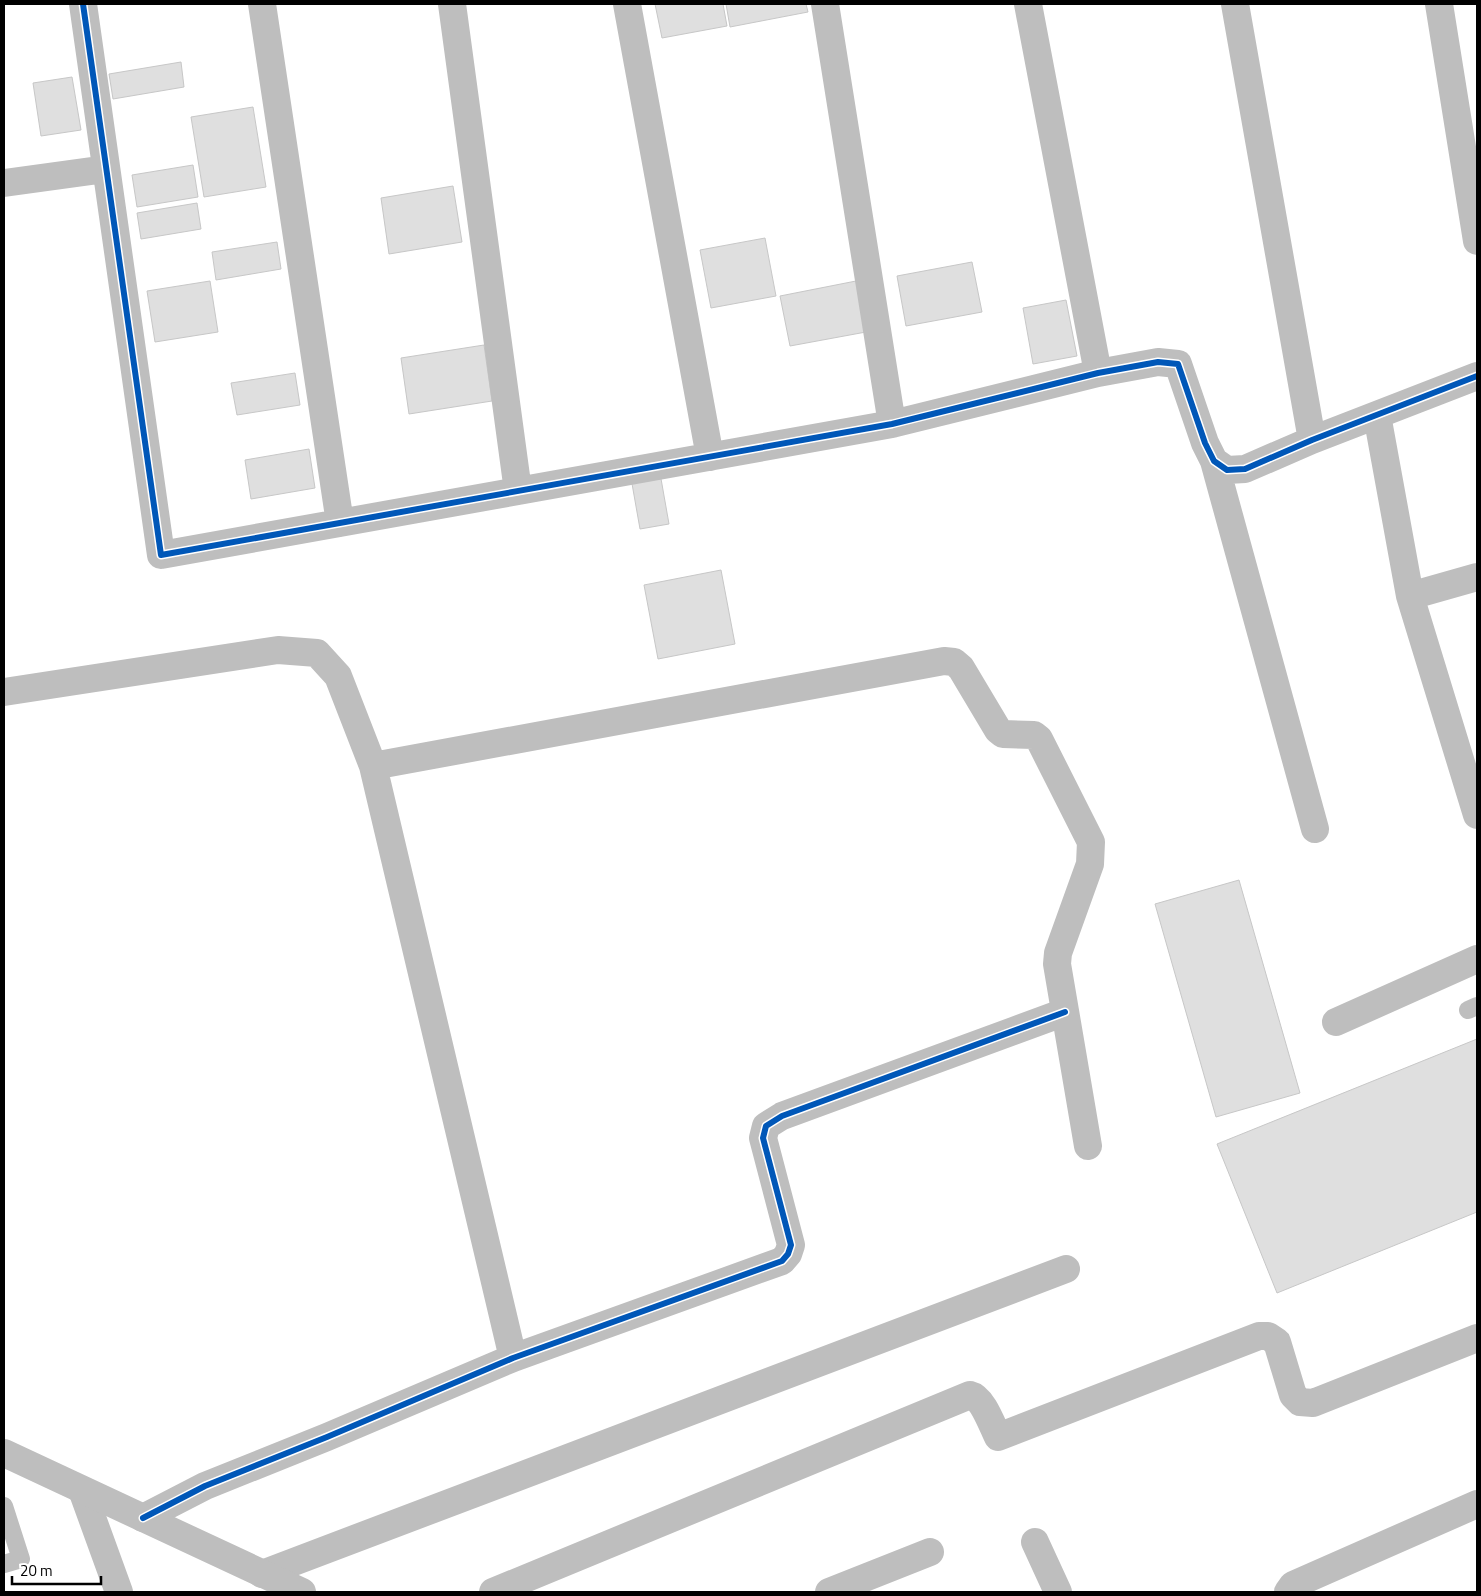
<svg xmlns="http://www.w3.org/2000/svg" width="1481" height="1596" viewBox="0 0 1481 1596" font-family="'Titillium Web',sans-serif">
  <rect width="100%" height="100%" fill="#fff"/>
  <!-- building -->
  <path fill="#dfdfdf" stroke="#c7c7c7" d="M655 4H723L727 26 662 38Z
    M726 4H806L808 12 730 27Z
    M181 62 184 87 113 99 109 74Z
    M72 77 81 130 41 136 33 83Z
    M253 107 266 187 204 197 191 117Z
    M193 165 198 197 137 207 132 175Z
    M453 186 462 242 389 254 381 198Z
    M197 203 201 229 141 239 137 213Z
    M765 238 776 296 711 308 700 250Z
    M277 242 281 269 216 280 212 252Z
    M972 262 982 312 906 326 897 276Z
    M210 281 218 332 155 342 147 291Z
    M856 281 866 332 790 346 780 296Z
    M1066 300 1077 356 1033 364 1023 308Z
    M484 345 492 401 409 414 401 358Z
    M295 373 300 405 237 415 231 383Z
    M309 449 315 488 251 499 245 460Z
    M660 473 669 524 640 529 631 478Z
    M721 570 735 644 658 659 644 585Z
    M1239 880 1300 1093 1216 1117 1155 904Z
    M1477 1039V1212L1277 1293 1217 1144Z"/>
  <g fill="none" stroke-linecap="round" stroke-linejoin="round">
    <!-- service -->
    <path stroke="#bebebe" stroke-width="18" d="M1468 1010 1477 1006
      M4 1506 21 1559 4 1564"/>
    <!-- minor -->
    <path stroke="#bebebe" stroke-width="28" d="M83 4 161 555 892 424 1098 373 1158 362 1178 364 1205 443 1214 461 1227 470 1245 469 1312 440 1477 376
      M262 4 340 523
      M452 4 518 491
      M627 4 710 457
      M825 4 892 424
      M1028 4 1098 373
      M1235 4 1312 440
      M1439 4 1477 241
      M4 183 106 169
      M1377 415 1410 596 1477 815
      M1214 461 1315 829
      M1410 596 1477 577
      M4 692 278 650 317 653 338 676 373 766 513 1358
      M373 766 944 661 954 662 961 668 998 730 1003 734 1034 735 1039 739 1091 842 1090 864 1058 953 1057 964 1088 1146
      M1336 1022 1477 959
      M82 1490 119 1592
      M143 1518 205 1486 327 1437 513 1358 782 1261 788 1254 791 1245 763 1138 766 1126 782 1116 1065 1012
      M1035 1542 1058 1592
      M262 1574 1066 1269
      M493 1592 970 1395C983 1398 992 1425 998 1437L1259 1336H1268L1277 1342 1293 1395 1300 1402 1313 1403 1477 1338
      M829 1592 930 1552
      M1288 1592 1293 1585 1477 1504"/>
    <!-- tertiary -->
    <path stroke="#bebebe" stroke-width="28" d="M4 1453 302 1592"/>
    <defs>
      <path id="cycleway" d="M83 4 161 555 892 424 1098 373 1158 362 1178 364 1205 443 1214 461 1227 470 1245 469 1312 440 1477 376
        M143 1518 205 1486 327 1437 513 1358 782 1261 788 1254 791 1245 763 1138 766 1126 782 1116 1065 1012"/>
    </defs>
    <!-- cycleway casing -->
    <use href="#cycleway" stroke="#fff" stroke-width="9"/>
    <!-- cycleway -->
    <use href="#cycleway" stroke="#0057b8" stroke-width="6"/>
  </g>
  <!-- border -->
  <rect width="1481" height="1596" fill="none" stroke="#000000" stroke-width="10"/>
  <!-- scale -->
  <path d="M12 1576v8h89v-8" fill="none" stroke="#000000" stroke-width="2.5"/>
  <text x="20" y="1576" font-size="15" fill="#000000" stroke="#ffffff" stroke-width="4" paint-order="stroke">20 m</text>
</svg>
